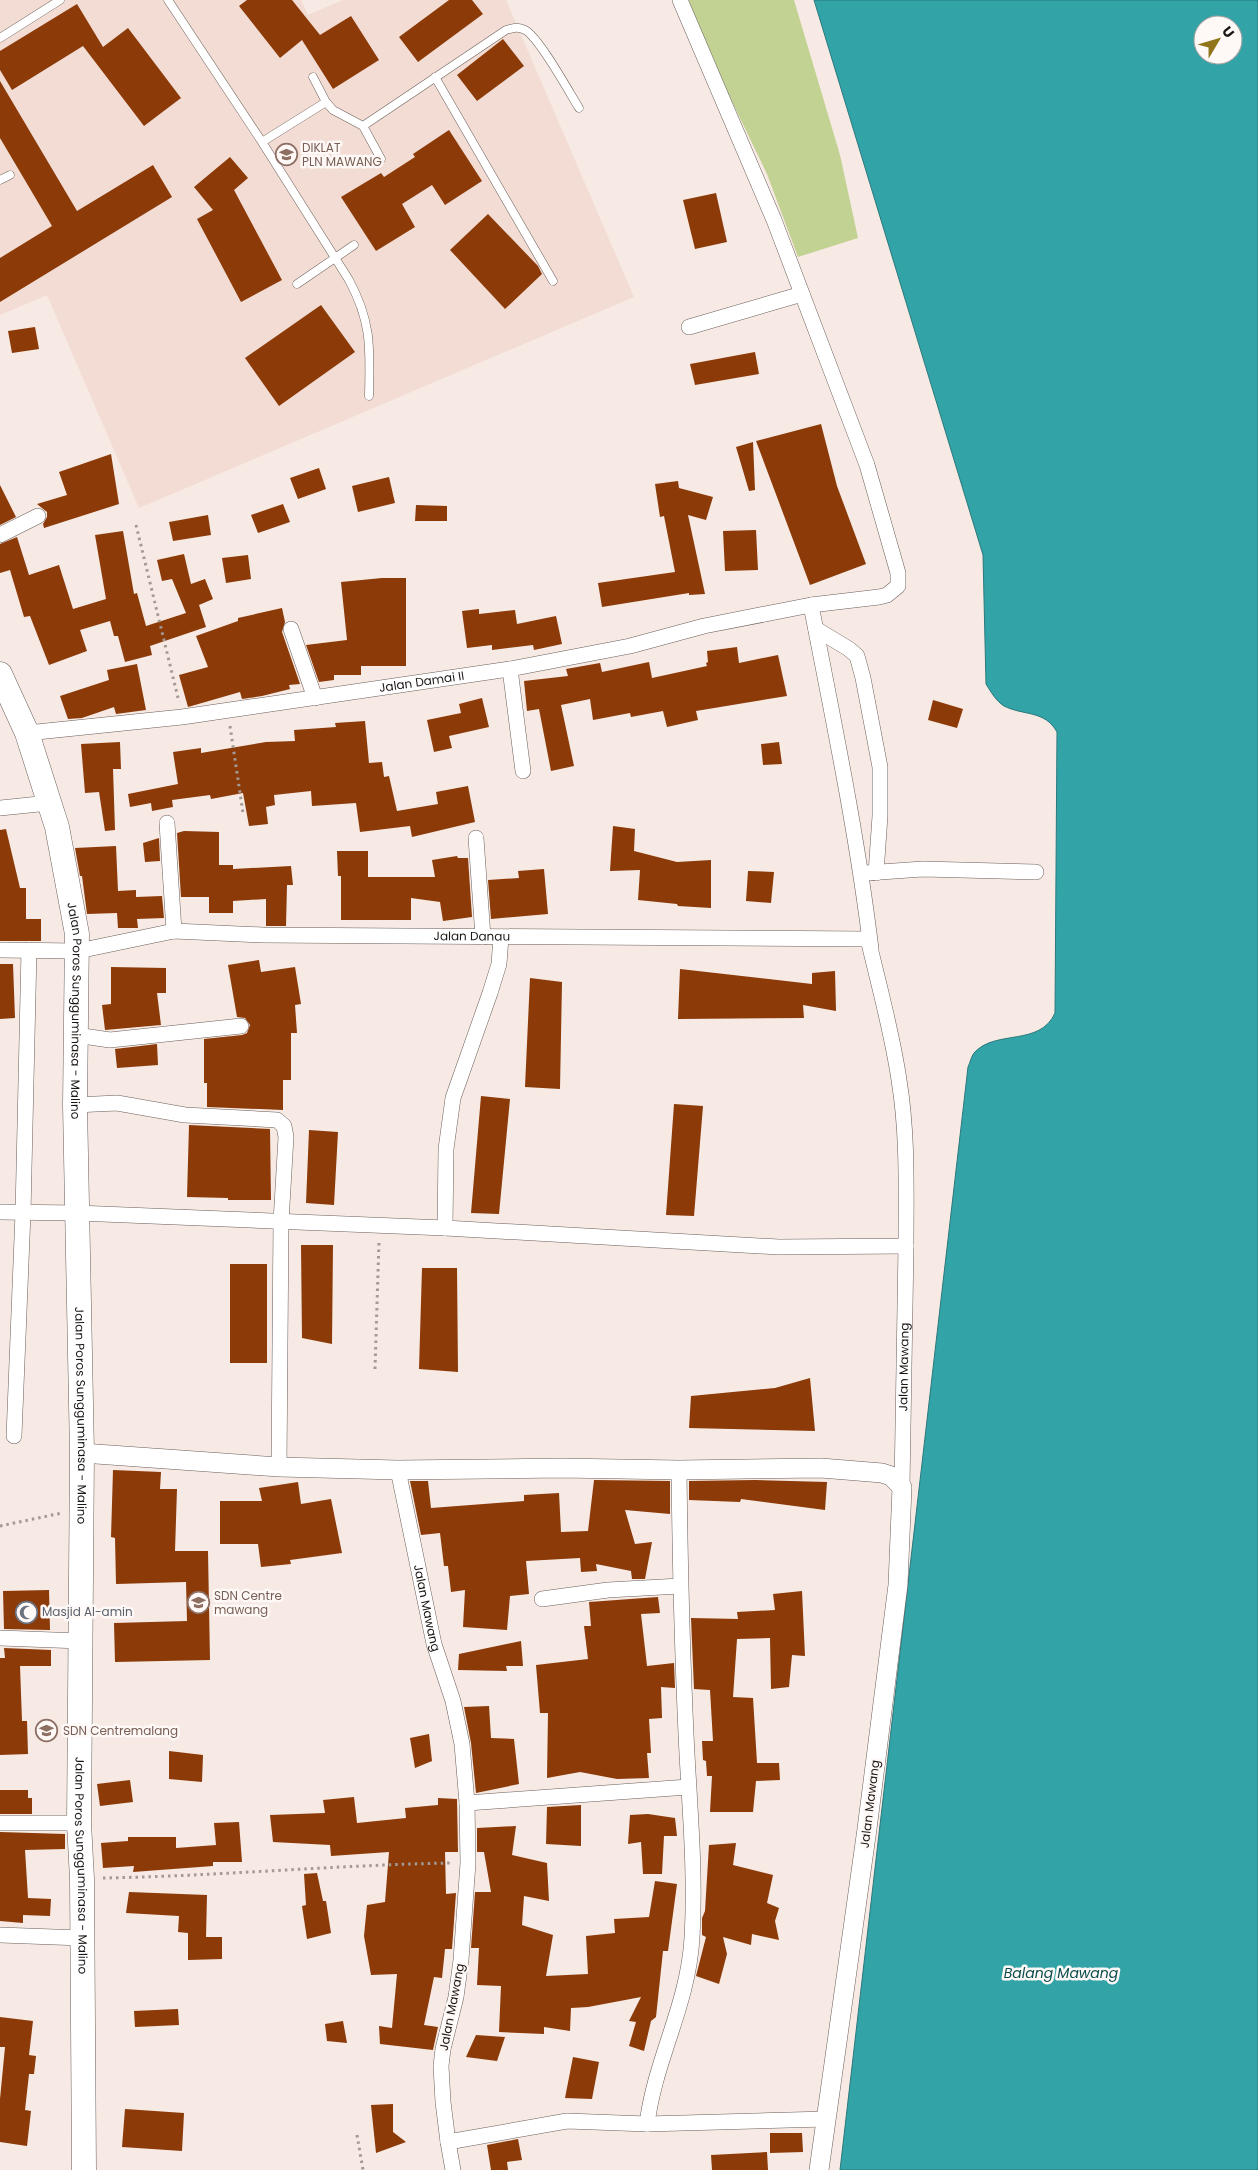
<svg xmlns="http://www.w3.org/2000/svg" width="1258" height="2170" viewBox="0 0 1258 2170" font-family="Poppins,sans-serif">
  <rect width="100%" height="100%" fill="#f7e9e3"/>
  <!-- built -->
  <path fill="#f2dcd3" d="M0 0H301L308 15 343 0H506L634 297 139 508 47 295 0 315Z"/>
  <!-- green -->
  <path fill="#c2d293" d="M687 0H794L840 155 858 238 798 257 767 174 710 56Z"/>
  <!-- water -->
  <path fill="#32a4a8" stroke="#2b797c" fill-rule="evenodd" d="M814 0H1258V2170H840L968 1067C970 1063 971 1057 974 1053 995 1029 1040 1047 1055 1013L1057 732C1045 710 1024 716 1004 706 996 701 991 692 986 684L983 555ZM1203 25H1233V55H1203Z"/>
  <!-- building -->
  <path fill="#8b3a08" d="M247 0H292L320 35 351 16 379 60 333 89 302 40 280 58 239 6Z
    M449 0H472L483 14 418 62 399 37Z
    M77 4 103 47 128 28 181 98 144 126 83 46 12 90 0 70V51Z
    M503 39 524 66 477 101 457 75Z
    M0 81 77 211 153 165 172 197 0 302V258L52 226 0 138Z
    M449 130 482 181 445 205 432 185 402 204 415 227 376 251 341 197 381 173 384 177 415 157 413 154Z
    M230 157 248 178 234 190 282 280 241 302 197 219 213 210 194 187Z
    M716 193 727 242 695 249 683 200Z
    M488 214 538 266 542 274 505 309 450 250Z
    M321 305 355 352 279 406 245 358Z
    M35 327 39 349 12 353 8 331Z
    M755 352 759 374 695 385 690 364Z
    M821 424 837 486 866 564 810 585 756 441Z
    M753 442 755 490 749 491 736 447Z
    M111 454 119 504 44 528 43 524 47 517V512L37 504 67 495 59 472Z
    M319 468 326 489 298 499 290 478Z
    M389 477 395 503 358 512 352 486Z
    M678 481 679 488 713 497 706 520 688 515 705 594 689 595V593L602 607 598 583 675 572 664 516 660 517 655 484Z
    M0 485 16 517 0 525Z
    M283 504 290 522 258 533 251 515Z
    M416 505 447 506V521H415Z
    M208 515 211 535 173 541 169 522Z
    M756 530 758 570 725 571 723 531Z
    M123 531 134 594 137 593 146 626 186 613 172 579 162 581 157 560 184 554 191 584 205 579 213 599 199 605 206 627 150 646 152 655 125 662 118 636H114L110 621 80 630 87 651 49 665 30 616 24 617 10 570 0 573V544L17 537 29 575 59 565 73 609 106 599 95 535Z
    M248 555 251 579 226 583 222 558Z
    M382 578H406V666H361V675H334V680L319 682 306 645 347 640 341 582Z
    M282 608 285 622 282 632 300 684 289 685 290 689 262 696 242 699 240 692 188 707 179 675 208 667 196 636 238 621V618Z
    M479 609V614L515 610 517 624 556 616 562 644 534 650 533 645 492 650V645L467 648 462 611Z
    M737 647 739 663 778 655 787 696 696 711 698 720 667 727 663 711 631 717 630 713 593 720 590 699 561 705 574 766 551 771 539 709 527 711 524 681 568 676 566 669 600 663 602 672 649 662 652 678 707 666 706 663 708 662 707 651Z
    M137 664 146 710 116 714 114 707 82 718 68 719 60 696 109 680 107 670Z
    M482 698 489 727 449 736 452 748 434 752 427 720 461 713 459 704Z
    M933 700 963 709 957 728 928 720Z
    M365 721 369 763 382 762 384 777 389 776 397 811 438 804 436 792 468 786 475 822 412 837 410 826 360 832 356 803 312 806 311 791 274 795 275 805 266 807 268 824 249 826 243 793 211 799 210 795 172 800 173 807 152 811 151 803 130 807 128 794 178 784 173 752 201 748V753L266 742 295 741 294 730 336 727 335 723Z
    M120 742 121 769H113L115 830 105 831 99 792 85 793 81 744Z
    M779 742 782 764 763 765 761 744Z
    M613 826 635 829 634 851 677 862 711 860V908L678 906 677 904 638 900 640 870 610 871Z
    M6 829 20 888H26V919H41V941H0V830Z
    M184 831 219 832V865H233V869L291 866 293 885H287L286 926H266V899L233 901V913H209V897H181L177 833Z
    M159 838 160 861 145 862 143 843Z
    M116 846 118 891 136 890V897L162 896 164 918 137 919 138 928H118L117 913 87 914 82 876H80L75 848Z
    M337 851H368V877H435L432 860 457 856 458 858H468L472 917 443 921 440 902 411 898V920H341V876H338Z
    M544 869 548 914 491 919 488 880 519 878 518 871Z
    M748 871 774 872 771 903 746 901Z
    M259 960 261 972 295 967 301 1004 295 1005 297 1033H291V1080H283V1110L207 1107V1083H204V1039L242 1035 247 1033 250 1025 245 1018 237 1017 228 965Z
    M0 964H13L15 1018 0 1019Z
    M111 967 166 968V993H157L161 1025 105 1030 102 1005 111 1004Z
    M680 969 812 984V973L835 971 836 1011 803 1005 804 1018 678 1019Z
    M530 978 562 982 560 1089 525 1087Z
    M157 1044 158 1065 117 1068 115 1049Z
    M481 1096 510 1099 499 1214 471 1213Z
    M674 1104 703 1106 694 1216 666 1215Z
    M189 1125 270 1129 271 1200H228V1198L187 1197Z
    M309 1130 338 1132 334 1205 306 1203Z
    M301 1245H333L332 1344 302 1338Z
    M230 1264H267V1363H230Z
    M422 1268H457L458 1372 419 1369Z
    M810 1378 815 1431 689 1428 691 1396 775 1388Z
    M113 1470 161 1472 160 1489H177L175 1551H208L210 1660 115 1662 114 1623 187 1621 186 1582 116 1584 115 1538 111 1537Z
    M594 1480 670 1481V1514L625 1510 635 1544 652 1542 645 1579H632L631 1571 596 1564 597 1571 581 1572 580 1558 526 1561 529 1594 510 1596 507 1630 463 1627 465 1590 451 1592 448 1566H444L440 1533 421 1535 410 1481H428L431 1508 524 1501V1495L559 1493 561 1532 588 1531Z
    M755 1480 827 1482 825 1510 741 1499 740 1502 689 1500V1481Z
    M298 1482 301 1504 331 1499 342 1553 290 1560 291 1564 261 1567 258 1544H220V1501H262L259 1488Z
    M49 1590 50 1630 4 1629 3 1591Z
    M802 1591 805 1656 792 1655 789 1687 771 1689 770 1638 737 1639 733 1697 753 1698 757 1763H779L780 1780 756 1781 753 1812H710L712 1776H707L706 1761 703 1760 702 1741H713L710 1690 694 1689 691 1618 738 1619 737 1612 775 1610 773 1594Z
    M658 1597 660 1613 641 1614 647 1666 674 1663 675 1688 661 1687 662 1718 649 1719 651 1753H647L649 1778 617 1779 580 1772 547 1778 548 1713H540L536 1665 588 1659 584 1626H591L589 1602Z
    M521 1641 523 1666H506L507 1671 458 1670 459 1654Z
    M4 1648 51 1650V1666H20L22 1721H27L28 1754 0 1755V1658H5Z
    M489 1706 491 1738 514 1739 519 1784 476 1793 471 1743 464 1707Z
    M429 1734 432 1761 415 1768 410 1738Z
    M169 1751 203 1755 202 1782 169 1779Z
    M130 1780 133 1802 100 1806 97 1784Z
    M0 1790H28V1798H32V1814H0Z
    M354 1797 357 1823 406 1818 405 1808 438 1805V1798L457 1799 458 1852H445L446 1894 456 1893 452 1949H445L442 1978 434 1977 424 2025 438 2027 433 2050 380 2044 379 2026 392 2028 397 1974 371 1975 364 1936 367 1905 385 1902 389 1852 331 1856 330 1845 273 1842 270 1815 325 1813 323 1800Z
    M581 1805V1846L546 1844 547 1807Z
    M648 1814 675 1818 677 1836H664L662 1874H643L641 1842 628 1844 630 1815Z
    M239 1822 242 1862H213V1866L133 1872 134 1866 103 1868 101 1843 128 1841V1837H176V1848L216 1845 214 1823Z
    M516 1826 512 1855 547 1863 549 1901 524 1896 522 1925 553 1935 546 1976 588 1974 586 1936 615 1933 614 1919 649 1917 655 1881 677 1884 668 1951H663L656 2017 651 2021 644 2051 629 2046 636 2022 629 2021 641 1997 588 2007 571 2008 570 2031 544 2027V2034L499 2032 501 1986 477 1985 479 1948H471L475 1892H491L484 1852H477V1828Z
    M0 1832 65 1834V1849L25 1850 28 1898 51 1899 50 1916 23 1915V1923L0 1921Z
    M736 1843 733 1865 773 1875 767 1903 779 1908 775 1921 779 1940 752 1934 751 1945 723 1937 727 1954 719 1984 696 1976 706 1937 702 1935V1918L705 1911 709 1845Z
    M317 1873 323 1901H326L331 1933 307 1939 302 1906 306 1905 304 1874Z
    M129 1892 207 1895 206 1937H222V1959L188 1960V1933L178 1932 179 1916 126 1913Z
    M178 2009 179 2025 135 2027 134 2011Z
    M0 2017 33 2021 29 2055 36 2056 34 2074H29L25 2110 31 2111 27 2146 0 2142V2099L5 2047H0Z
    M343 2021 347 2043 327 2041 325 2024Z
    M476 2035 505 2037 497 2061 466 2057Z
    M573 2057 599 2062 592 2099 565 2098Z
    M393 2104V2132L406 2142 376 2153 371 2105Z
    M125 2109 184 2113 182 2151 122 2147Z
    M770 2133H802L803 2152 770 2153Z
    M518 2139 522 2160 507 2162 508 2170H491L487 2145Z
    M767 2152 768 2170H712L711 2155Z"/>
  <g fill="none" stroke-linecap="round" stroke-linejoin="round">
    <defs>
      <path id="service" d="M168 0 262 142 326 102 313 77
        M0 38 60 0
        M435 77 553 281
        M326 102 333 110 363 126 381 159
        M363 126 506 30C513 28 518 26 525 30 539 37 569 92 579 108
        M262 142 349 280C372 323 370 348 369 396
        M0 180 10 175
        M297 284 354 245"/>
      <g id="minor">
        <path d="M680 0 774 220 867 465 898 573V586L887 595 879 597 811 605C833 719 857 833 871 949"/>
        <path d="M689 327 802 294"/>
        <path d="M0 535 38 516"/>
        <path d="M291 629 315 698"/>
        <path d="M816 629 849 649 857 656 863 678 880 767V816L876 873"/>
        <path d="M510 669 523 771"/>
        <path id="s1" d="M27 733 182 717 510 669 630 646 704 626 811 605"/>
        <path d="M0 808 49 803"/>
        <path d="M167 823 174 931"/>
        <path d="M476 838 483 937"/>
        <path d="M866 873 923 869 1036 872"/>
        <path id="s2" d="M0 950 78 951 174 931 263 935 868 939C879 986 892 1032 899 1080 908 1135 906 1191 906 1246L779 1247 445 1228 77 1213 0 1212"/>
        <path d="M76 1035 110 1040 241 1026"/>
        <path d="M75 1105 117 1103 185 1115 277 1120 284 1126 286 1137 281 1222 279 1467"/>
        <path d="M445 1228 446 1149 453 1098 490 993 499 964 501 937"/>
        <path d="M14 1436 23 1213 29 950"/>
        <path id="s3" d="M398 1470 434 1644 453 1701 462 1744 467 1803 468 1863 461 1960 456 1997 443 2049 441 2066 443 2102 448 2142 567 2121 647 2124 826 2119"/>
        <path id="s4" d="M902 1487 906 1246"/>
        <path d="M542 1599 608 1590 680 1586"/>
        <path d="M0 1638 81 1641"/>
        <path d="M467 1803 688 1787"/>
        <path d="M0 1823H79"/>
        <path d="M0 1935 82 1938"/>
        <path d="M647 2124C655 2059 688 2006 692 1938 696 1870 689 1802 686 1734 682 1646 680 1558 679 1470"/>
        <path d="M448 2142 453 2170"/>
      </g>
      <path id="tertiary" d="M82 1453 279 1467 398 1470 561 1468 679 1470 821 1468 882 1473 891 1476 902 1487 898 1585 867 1829 819 2170"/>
      <g id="primary">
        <path id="s5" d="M0 674 27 733 57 827 77 934 75 1105 82 1453 79 1823 82 1879 84 2170"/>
      </g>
    </defs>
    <!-- service casing -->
    <use href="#service" stroke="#6a5f5a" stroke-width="9"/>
    <!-- minor casing -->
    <use href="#minor" stroke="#6a5f5a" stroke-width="16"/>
    <!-- tertiary casing -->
    <use href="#tertiary" stroke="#6a5f5a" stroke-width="20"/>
    <!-- primary casing -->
    <use href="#primary" stroke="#6a5f5a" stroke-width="25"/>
    <!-- path -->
    <path stroke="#a39995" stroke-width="3" stroke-dasharray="2.5 4" stroke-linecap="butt" d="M136 525 179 702
      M230 726 243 813
      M375 1369 379 1241
      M0 1526 62 1513
      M103 1878C219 1876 335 1865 451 1863
      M357 2135 363 2170"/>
    <!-- service -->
    <use href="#service" stroke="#fff" stroke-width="8"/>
    <!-- minor -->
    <use href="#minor" stroke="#fff" stroke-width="15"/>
    <!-- tertiary -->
    <use href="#tertiary" stroke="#fff" stroke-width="19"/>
    <!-- primary -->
    <use href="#primary" stroke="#fff" stroke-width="24"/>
  </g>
  <!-- icons -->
  <defs>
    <symbol id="school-ring" viewBox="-11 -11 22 22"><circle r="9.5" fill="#fef8f6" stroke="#8d6e63" stroke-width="1.5"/><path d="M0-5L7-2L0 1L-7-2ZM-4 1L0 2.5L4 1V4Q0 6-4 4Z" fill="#8d6e63"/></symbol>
    <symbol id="mosque-ring" viewBox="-11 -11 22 22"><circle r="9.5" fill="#fef8f6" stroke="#6b7280" stroke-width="1.5"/><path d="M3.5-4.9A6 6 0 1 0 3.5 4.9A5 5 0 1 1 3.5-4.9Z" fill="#6b7280"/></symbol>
  </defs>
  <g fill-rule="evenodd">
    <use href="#school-ring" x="274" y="142" width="25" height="25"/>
    <use href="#school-ring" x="186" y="1590" width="25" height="25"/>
    <use href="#mosque-ring" x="14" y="1600" width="25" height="25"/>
    <use href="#school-ring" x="34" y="1718" width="25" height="25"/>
  </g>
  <g text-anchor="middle" stroke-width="5" stroke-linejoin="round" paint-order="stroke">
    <!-- education labels -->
    <g font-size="12" fill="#785e54" stroke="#fef8f6" text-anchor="start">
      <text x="302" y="152">DIKLAT<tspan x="302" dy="14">PLN MAWANG</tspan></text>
      <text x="214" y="1600">SDN Centre<tspan x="214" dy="14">mawang</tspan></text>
      <text x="63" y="1735">SDN Centremalang</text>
    </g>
    <!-- street labels -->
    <g font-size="12" fill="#1a1614" stroke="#fef8f6">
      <text dy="4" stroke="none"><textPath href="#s1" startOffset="398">Jalan Damai II</textPath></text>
      <text dy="4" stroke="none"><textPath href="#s2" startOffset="474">Jalan Danau</textPath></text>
      <text dy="4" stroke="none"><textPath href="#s5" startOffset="349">Jalan Poros Sungguminasa - Malino</textPath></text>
      <text dy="4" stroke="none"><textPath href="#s4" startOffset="120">Jalan Mawang</textPath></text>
      <text dy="4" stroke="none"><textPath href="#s5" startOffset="754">Jalan Poros Sungguminasa - Malino</textPath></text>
      <text dy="4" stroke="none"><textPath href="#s3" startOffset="141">Jalan Mawang</textPath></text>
      <text transform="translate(870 1804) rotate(-83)" y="4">Jalan Mawang</text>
      <text dy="4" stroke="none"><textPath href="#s5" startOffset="1204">Jalan Poros Sungguminasa - Malino</textPath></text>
      <text transform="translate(452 2007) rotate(-79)" y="4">Jalan Mawang</text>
    </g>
    <!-- worship labels -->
    <g font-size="12" fill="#5b616d" stroke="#fef8f6" text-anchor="start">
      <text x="42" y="1616">Masjid Al-amin</text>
    </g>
    <!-- water labels -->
    <g font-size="14" font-style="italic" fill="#094c4f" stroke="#fef8f6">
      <text x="1061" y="1978">Balang Mawang</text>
    </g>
  </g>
  <!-- north arrow -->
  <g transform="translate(1218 40) rotate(52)"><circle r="24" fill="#fef8f6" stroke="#a39e9c"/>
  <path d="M0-4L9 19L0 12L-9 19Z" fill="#8f7419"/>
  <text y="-8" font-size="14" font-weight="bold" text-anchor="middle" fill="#1a1614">U</text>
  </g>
</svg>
